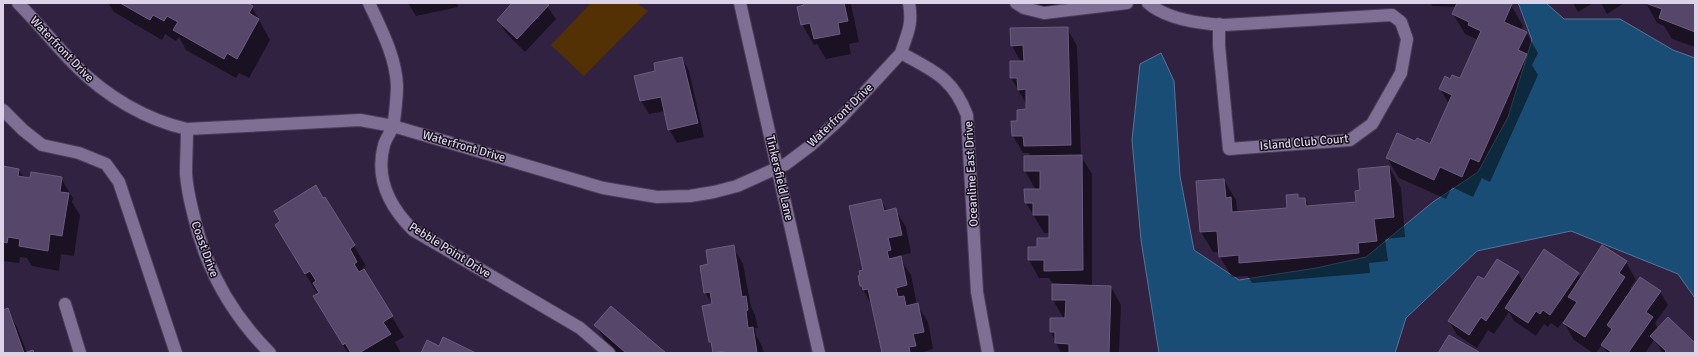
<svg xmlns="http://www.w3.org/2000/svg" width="1698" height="356" viewBox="0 0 1698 356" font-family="Signika,sans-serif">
  <rect width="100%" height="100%" fill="#322242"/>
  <!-- green -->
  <path fill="#543104" d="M591 3H637L648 11 584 76 551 45Z"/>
  <!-- water -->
  <path fill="#194d75" stroke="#547598" d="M1517 3H1546L1564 19H1620L1673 50 1695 58V298L1678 274 1571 231 1477 251 1406 318 1395 353H1159L1141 240 1132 140 1140 64 1161 53 1174 81 1180 176 1194 250 1239 280 1316 268 1366 257 1433 202 1478 172 1508 117 1532 40 1519 5Z"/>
  <!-- shadow -->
  <path fill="#0007" d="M108 3H245L252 7 270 40 249 78 239 73 236 78 186 50 179 37 176 41 165 34 162 40 114 12Z
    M408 3H457L458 7 416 16Z
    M514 3H545L556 19 525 52 506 33 498 20Z
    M804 3H854L851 4 859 42 849 44 851 54 826 59 817 44 814 45 802 24Z
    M1038 3H1066L1042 10Z
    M1431 3H1506L1511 5 1523 26 1521 30 1526 32 1538 53 1532 65 1538 75 1490 182 1482 178 1473 197 1452 187 1446 199 1399 178 1387 158 1416 143 1430 145 1449 104 1440 89 1451 80 1461 79 1478 40 1465 34 1453 14 1456 7 1432 6Z
    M1573 3H1593L1578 12Z
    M1601 3H1624L1607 14Z
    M1646 3H1695V47L1672 39 1664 26 1657 23Z
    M1067 28 1077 46 1081 156 1092 174V286L1111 287 1121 305 1119 353H1061L1051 332 1064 319 1053 300V284L1049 278H1039L1029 260 1038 248 1050 239V233H1044L1026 203 1036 190 1025 171 1031 157 1029 153H1023L1013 136 1018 122 1027 110V105L1011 78 1021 62 1012 46Z
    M682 58 689 71 704 137 677 143 669 129 665 111 649 114 641 101 656 71Z
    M3 167 19 170 24 178 31 179 61 178 73 198 72 202 80 215 74 256 61 254 59 271 32 266 27 258 20 257 19 263 3 261Z
    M1389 167 1401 188 1405 237 1385 239 1388 261 1369 263 1370 273 1252 283 1248 276 1232 277 1220 257V252H1213L1201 232 1197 182 1224 180 1236 200 1237 209 1239 213 1288 208 1297 195 1300 199H1305L1310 207 1357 203 1361 191Z
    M325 198 366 266 363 268 404 337 395 342 401 353H348L326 317 318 295 288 245Z
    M881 200 887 211 895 209 906 227 911 253 898 256 911 275 917 305 928 322 933 349 923 352V353H883L871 304 861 286 860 271 864 270Z
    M733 247 743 264 751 307 755 315 758 328H755L756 335 762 346 764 353H714L710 342 713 305 705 293 709 265Z
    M1626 262 1636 280 1630 288 1632 290 1660 292 1668 305 1655 323 1658 329 1695 344V353H1663L1654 340 1645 353H1607L1602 345 1596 353H1593L1574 340 1563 321 1558 328 1551 323 1548 327 1544 324 1536 336 1514 321 1509 312 1494 334 1488 330 1477 348 1457 335 1449 321 1484 281 1518 273 1523 282 1578 273 1581 279Z
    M7 309 17 327 27 353H3V311Z
    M596 325 664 353H618L606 343Z"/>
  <!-- building -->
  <path fill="#564669" stroke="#6c5b7f" d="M120 3H247L253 6 249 13 259 19 237 59 227 53 224 59 173 30 178 22 167 16 164 21 153 15 150 20Z
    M512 3H546L549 5 517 39 497 20Z
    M803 3H844L848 21 838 23 840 34 814 39 810 23 801 25 797 7 804 5Z
    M1457 3H1509L1512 4 1504 22 1527 32 1518 50 1527 54 1479 162 1470 158 1462 177 1440 167 1434 180 1386 158 1397 133 1415 141 1417 138 1430 144 1452 95 1439 89 1445 76 1450 79 1452 75 1460 78 1481 31 1468 25 1469 22 1452 14Z
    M1645 3H1695V32L1659 18 1662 9Z
    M1068 27 1071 145 1024 146 1023 136H1012L1011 121H1017V110L1026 109V89L1018 90 1017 78H1010V61H1024L1023 45 1011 46 1010 28Z
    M682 57 698 123 668 130 661 97 640 101 634 76 655 71 654 63Z
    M1082 155 1083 270 1044 271V260H1028V247H1037V238H1049V215H1033V203H1025L1024 189H1040V171H1024V156Z
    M3 166 19 169 18 176 30 178 31 172 62 177 60 192 69 193 62 236 50 234 48 251 19 246 20 239 8 237 7 243 3 242Z
    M1389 166 1394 217 1374 219 1377 241 1358 243 1359 253 1239 263V255L1219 257 1217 231 1200 232 1196 181 1224 179 1226 198 1231 197 1232 212 1287 208 1286 195 1298 194V198H1305L1306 206 1356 202 1355 191 1360 190 1358 169Z
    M316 185 323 198 325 197 355 245 350 249 357 262 354 264 359 272 364 269 393 316 383 322 391 334 359 353H351L345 343 343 345 313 296 319 293 313 283 316 281 310 271 305 274 275 225 280 221 274 211Z
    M881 199 884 211 896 208 902 235 888 238 891 250 887 251 889 259 901 256 907 285 896 288 898 297 904 296 906 306 918 303 924 332 913 334 916 346 909 347 910 353H882L868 289 863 290 862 286H860L858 276 860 275 859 271 863 270 849 206Z
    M734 245 742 297 746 296 748 310 746 311 748 328 753 327 757 353H724V351L713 353 711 342H709L702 306 712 304 710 292 704 293 700 266 708 264 706 250Z
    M1602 245 1627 261 1619 273 1625 277 1585 337 1563 323 1577 302 1568 297Z
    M1544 249 1579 273 1550 315 1543 310 1540 314 1536 311 1528 323 1505 308Z
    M1497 259 1519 272 1486 321 1481 317 1469 335 1448 321 1478 276 1484 279Z
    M1640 277 1661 291 1646 312 1653 317 1628 353H1613L1601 345 1612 329 1607 325Z
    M1052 284 1111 286 1109 353H1069V344L1055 343V332H1050V318H1065L1066 300H1052Z
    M611 306 666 353H626L594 325Z
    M8 308 24 353H3V310Z
    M1668 317 1695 343V353H1664L1666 351 1650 336Z
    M1449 335 1479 352 1480 353H1438Z
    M443 337 476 353H421L427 340 439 346Z
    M33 350 34 353H24Z"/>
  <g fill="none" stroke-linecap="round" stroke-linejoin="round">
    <defs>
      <path id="minor" d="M18 3C38 23 56 46 76 66 106 96 146 120 187 129L360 120 393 126 603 188 657 197 690 196 714 192 737 186 786 164 810 146 841 118 901 53
        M369 3C381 29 396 57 397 86 397 94 395 118 393 126 391 132 386 138 384 145 375 178 390 207 413 230L580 328 609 353
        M740 3 819 353
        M1016 3 1024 8 1044 13 1127 3
        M1148 3C1164 17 1191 22 1211 24 1216 25 1220 24 1224 25L1392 15 1401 22 1407 39 1401 73 1372 124 1350 140 1229 149 1219 46V24
        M901 53C934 71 953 78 967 115L977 292 988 353
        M901 53C907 33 913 26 909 3
        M3 110 23 130 42 145 79 153 106 164 119 182 176 353
        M187 129C187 144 186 159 186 174 187 187 190 201 193 213 205 267 231 314 270 353
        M65 304 80 353"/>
    </defs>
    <!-- minor casing -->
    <use href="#minor" stroke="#4c3e5a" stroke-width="14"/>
    <!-- minor -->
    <use href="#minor" stroke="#806f94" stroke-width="12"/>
  </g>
  <g text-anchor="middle" stroke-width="3" stroke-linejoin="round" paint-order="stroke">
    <!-- street labels -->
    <g font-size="12" fill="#dcd3e8" stroke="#16101e">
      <text transform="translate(62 49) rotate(46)" y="4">Waterfront Drive</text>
      <text transform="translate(840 115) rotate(-44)" y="4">Waterfront Drive</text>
      <text transform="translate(1304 142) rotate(-5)" y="4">Island Club Court</text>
      <text transform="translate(464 146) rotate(16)" y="4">Waterfront Drive</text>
      <text transform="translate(971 174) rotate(-93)" y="4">Oceanline East Drive</text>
      <text transform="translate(780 178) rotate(77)" y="4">Tinkersfield Lane</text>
      <text transform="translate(205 249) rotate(70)" y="4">Coast Drive</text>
      <text transform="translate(450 250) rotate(32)" y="4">Pebble Point Drive</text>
    </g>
  </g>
  <!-- border -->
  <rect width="1698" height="356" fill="none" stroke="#dcd3e8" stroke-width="8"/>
</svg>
